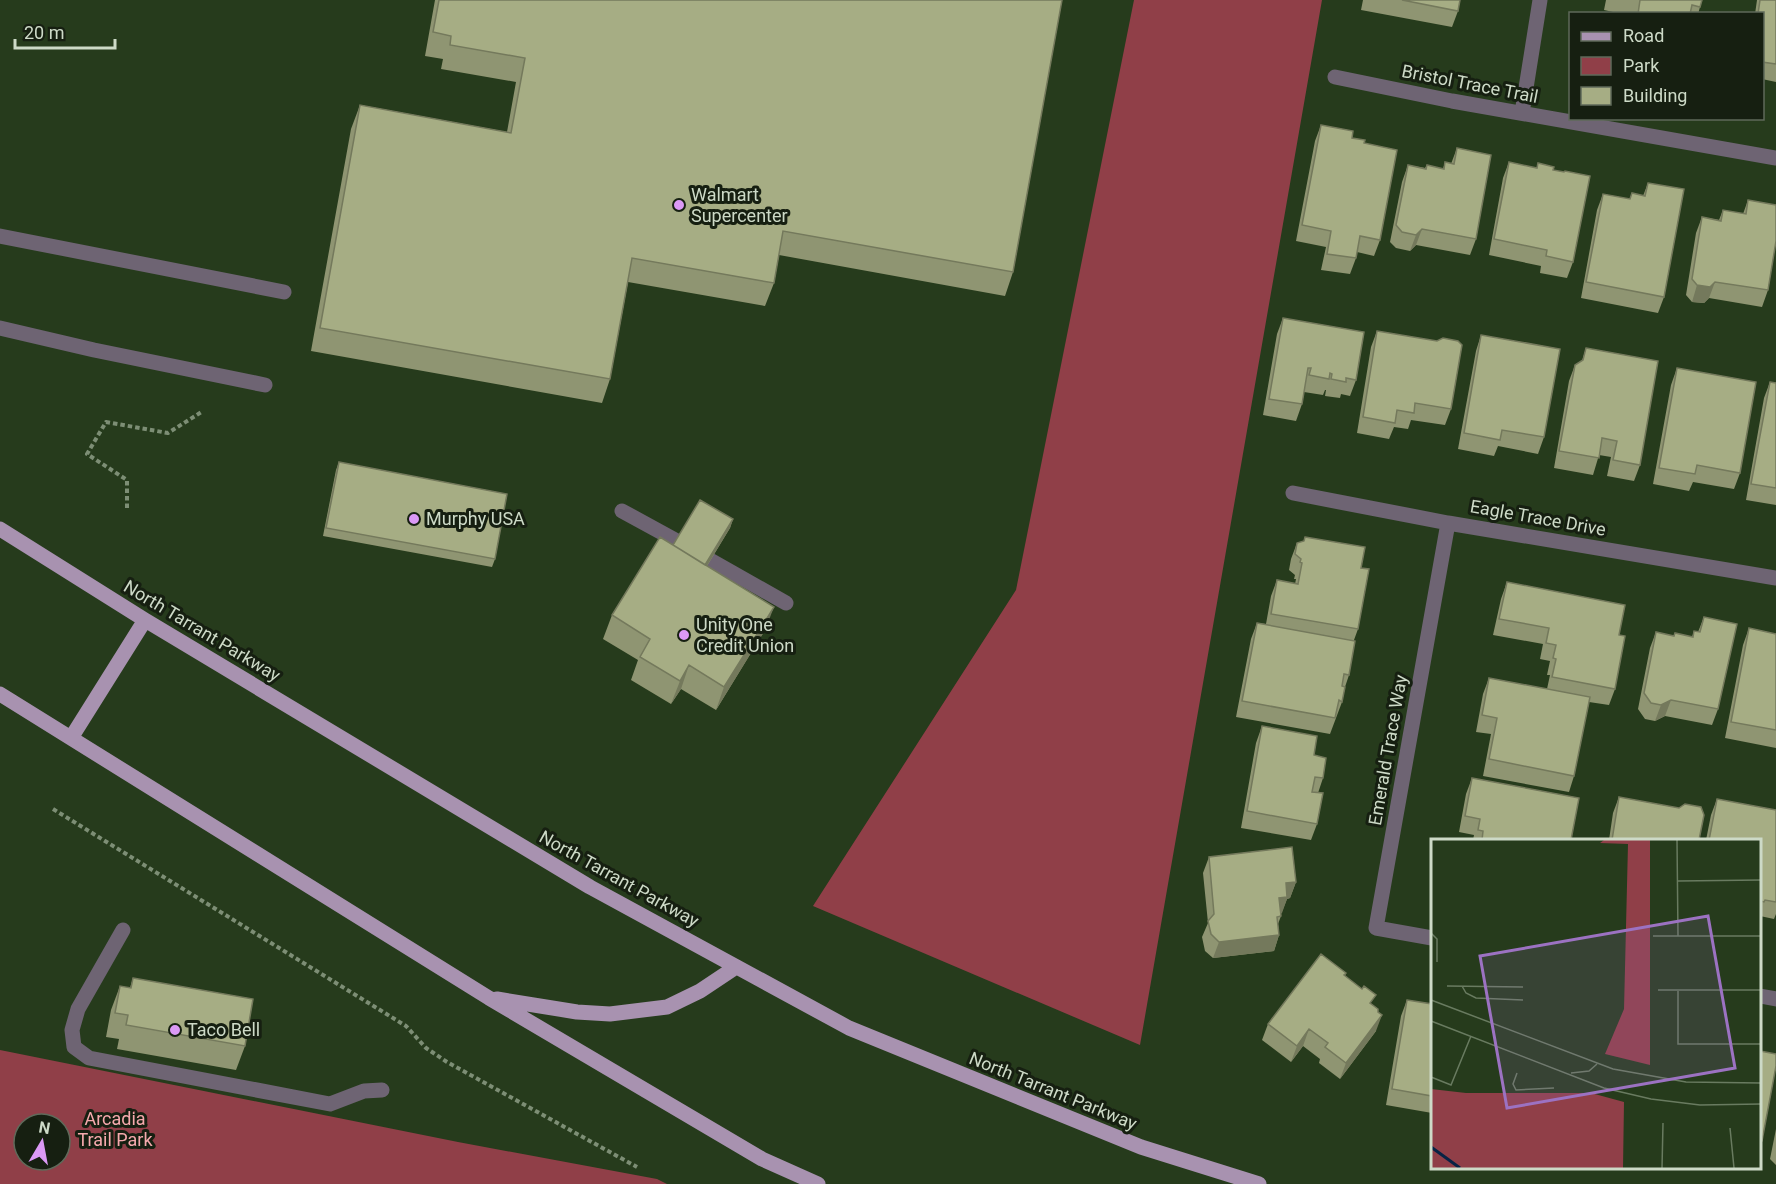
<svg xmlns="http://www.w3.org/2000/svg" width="1776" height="1184" viewBox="0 0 1776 1184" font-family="Roboto,sans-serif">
  <rect width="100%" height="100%" fill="#263b1c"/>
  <!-- green -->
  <path fill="#903f48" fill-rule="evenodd" d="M1134 0H1322L1140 1045 813 906 1016 590Z
    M0 1050 458 1142 657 1179 667 1184H0ZM24 1124H60V1160H24Z"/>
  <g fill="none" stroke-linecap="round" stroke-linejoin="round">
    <!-- path -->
    <path stroke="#7d8e75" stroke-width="4" stroke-dasharray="4.5 3" stroke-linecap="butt" d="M127 508V480L87 454 106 422 168 433 203 411
      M53 809 406 1026 426 1048 447 1062 637 1167"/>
    <!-- minor -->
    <path stroke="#6e6473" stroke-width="15" d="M1335 77 1452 101 1776 158
      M1522 113 1540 0
      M0 236 284 292
      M0 328 94 350 265 385
      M1293 493 1448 523 1776 578
      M622 511 677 541
      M710 560 786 603
      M123 930 78 1009 72 1030 74 1047 89 1058 330 1104 364 1091 382 1090
      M1432 938 1376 928 1448 523
      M1760 996 1776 999"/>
    <!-- major -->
    <path stroke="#a892b0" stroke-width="15" d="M0 529 145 620 590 887 849 1028 1141 1147 1259 1184
      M0 694 489 998 762 1159 818 1184
      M71 738 145 620
      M497 999 577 1012 610 1014 667 1007 700 991 736 967"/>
  </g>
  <!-- wall -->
  <path fill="#8f9572" d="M435 0H1062L1013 272 1005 296 779 255 774 283 765 306 628 282 610 379 602 403 311 351 351 129 360 105 507 132 516 82 441 69 443 59 425 56Z
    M1363 0H1460L1458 11 1452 27 1361 10Z
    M1606 0H1702L1698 14H1622L1604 10Z
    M1757 0H1776V82L1762 79V14H1755Z
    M1321 125 1364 143 1380 240 1374 256 1357 252 1356 258 1350 274 1321 270 1326 247 1296 241 1315 141Z
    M1457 148 1476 239 1470 255 1416 245 1410 251 1396 248 1390 242 1402 182 1408 165 1425 168 1427 165 1443 169 1445 162 1451 164Z
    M1509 162 1536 168 1553 170 1573 262 1567 278 1540 273 1541 266 1489 255 1503 178Z
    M1648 183 1664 297 1658 313 1581 298 1597 210 1603 194 1630 199 1632 193 1643 196Z
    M1748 200 1768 290 1762 307 1709 298 1704 303 1692 302 1686 295 1696 233 1702 217 1719 220 1723 210 1743 214Z
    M1283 318 1356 380 1350 396 1341 394 1340 398 1325 396 1326 390H1325L1323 395 1304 392 1302 404 1296 421 1263 415 1277 334Z
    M1377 331 1437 341 1451 409 1445 425 1411 420 1408 429 1394 427 1389 439 1357 433 1371 347Z
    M1481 335 1544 437 1538 454 1498 446 1494 456 1458 449 1476 351Z
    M1586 348 1640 465 1634 481 1607 476 1611 457 1599 455 1593 475 1554 468 1569 381 1575 365 1582 361Z
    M1677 368 1740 473 1734 489 1693 482 1689 491 1653 484 1671 385Z
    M1770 382 1776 383V505L1746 500 1764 398Z
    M339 462 495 559 492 567 323 536 336 470Z
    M733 519 730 528 707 566 765 630 716 710 681 689 671 704 631 680 638 660 603 639 612 615 673 545Z
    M1297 543 1361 568 1358 629 1354 640 1349 675 1345 687 1342 702 1330 734 1236 717 1251 639 1257 623 1266 624 1271 596 1277 580 1295 584 1296 579H1294L1295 575 1289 570 1291 559Z
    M1507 582 1619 635 1615 689 1609 705 1589 702 1574 776 1569 792 1483 776 1491 734 1476 732 1483 694 1489 678 1547 689 1550 675H1547L1550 661 1540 659 1543 644 1493 635 1501 599Z
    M1704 617 1718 709 1712 725 1665 716 1655 721 1645 719 1638 709 1650 648 1656 632 1674 636 1692 637 1694 631 1698 632Z
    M1749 628 1776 634V748L1725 738 1743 645Z
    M1262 726 1314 755 1323 778 1318 793 1317 824 1311 840 1241 828 1256 743Z
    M1472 778 1571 840H1473L1474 835 1459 832 1466 794Z
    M1619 797 1699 840H1609L1613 813Z
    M1717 799 1776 810V914L1774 919 1760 916V840H1706L1711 815Z
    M1209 857 1296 882 1290 898 1287 899 1281 914V916L1278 924 1279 935 1274 951 1213 958 1205 951 1202 937 1208 923 1203 873Z
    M1346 973 1345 976 1372 1005 1376 1031 1340 1079 1319 1063 1320 1059 1303 1046 1291 1062 1262 1040 1268 1024Z
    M133 978 245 1046 236 1070 117 1049 119 1039 106 1037 111 1010 120 986 130 988Z
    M1407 1000 1432 1004V1113L1386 1105 1401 1016Z
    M1776 1129V1165L1770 1159Z"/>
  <!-- shaded-wall -->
  <path fill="#74795c" d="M1422 229 1416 245 1410 251 1416 235Z
    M1715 282 1709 298 1704 303 1692 302 1697 285Z
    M733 519 730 528 694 587 697 579Z
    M774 607 765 630 716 710 724 687Z
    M689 665 681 689 671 704 680 681Z
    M1671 700 1665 716 1655 721 1661 705Z
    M1296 882 1290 898 1287 899 1282 913 1273 914 1279 898 1286 883Z
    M1279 935 1274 951 1213 958 1219 942Z
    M1382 1015 1376 1031 1340 1079 1346 1063Z
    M1309 1029 1303 1046 1291 1062 1297 1046Z"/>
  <!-- building -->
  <path fill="#a6ad84" stroke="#74795c" stroke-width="1.5" d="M439 0H1062L1013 272 783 231 774 283 632 258 610 379 320 328 360 105 511 133 525 58 450 45 451 36 433 32Z
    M1402 0H1460L1458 11Z
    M1640 0H1702L1700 7 1692 5 1690 14H1638Z
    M1760 0H1776V64L1762 62V14H1758Z
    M1321 125 1353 131 1352 138 1365 140 1364 143 1397 150 1380 240 1360 236 1356 258 1327 254 1331 231 1302 225Z
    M1457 148 1491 155 1476 239 1422 229 1416 235 1402 232 1396 225 1408 165 1426 169 1427 165 1444 169 1445 162 1454 164Z
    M1509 162 1537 168 1538 163 1554 167 1553 170 1564 172 1565 171 1590 176 1573 262 1546 256 1547 250 1494 239Z
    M1648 183 1684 189 1664 297 1586 282 1603 194 1630 199 1632 193 1645 196Z
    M1748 200 1776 205V241L1768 290 1715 282 1710 287 1697 285 1692 279 1702 217 1721 221 1723 210 1746 214Z
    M1283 318 1364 332 1356 380 1346 378V382L1331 379 1332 374 1330 373 1329 379 1309 375 1311 368H1308L1302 404 1269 399Z
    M1377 331 1437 341 1443 338 1458 341 1462 345 1451 409 1415 403 1414 413 1397 410 1395 423 1363 417Z
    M1481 335 1560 349 1544 437 1502 430 1500 440 1464 433Z
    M1586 348 1658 361 1640 465 1613 460 1617 441 1602 438 1599 458 1559 451 1575 365 1583 360Z
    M1677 368 1756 382 1740 473 1697 465 1695 474 1659 468Z
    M1770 382 1776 383V488L1751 484Z
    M339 462 507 494 495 559 326 528Z
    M700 500 733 519 705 565 673 545Z
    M660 537 774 607 724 687 689 665 680 681 640 657 650 639 612 615Z
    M1305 537 1365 547 1361 568 1369 569 1358 629 1271 614 1277 580 1298 584 1302 563 1300 562 1301 559 1295 554 1297 543 1304 541Z
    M1507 582 1625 605 1619 635 1625 636 1615 689 1552 677 1556 659 1553 658 1556 645 1546 643 1549 628 1499 619Z
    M1704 617 1737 624 1718 709 1671 700 1661 705 1651 703 1644 693 1656 632 1674 636 1675 633 1693 637 1694 631 1700 632Z
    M1257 623 1355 641 1349 675 1344 674 1342 686 1345 687 1342 702 1339 700 1335 718 1242 701Z
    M1749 628 1776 634V730L1731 722Z
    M1489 678 1590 697 1574 776 1489 759 1497 718 1482 715Z
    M1262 726 1317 736 1314 755 1326 758 1323 778 1315 777 1312 792 1323 793 1317 824 1247 811Z
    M1472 778 1579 798 1571 840H1482L1483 831 1478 830 1480 819 1465 816Z
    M1619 797 1679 808 1685 804 1701 807 1704 815 1699 840H1612Z
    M1717 799 1776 810V902L1765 900 1764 902 1760 901V840H1709Z
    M1292 847 1296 882 1286 883 1287 897 1279 898 1281 916 1277 917 1279 935 1219 942 1211 934 1208 921 1214 914 1209 857Z
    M1321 954 1346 973 1344 975 1362 989 1364 986 1376 995 1370 1003 1378 1009V1012L1382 1015 1346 1063 1325 1047 1328 1043 1309 1029 1297 1046 1268 1024Z
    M133 978 253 999 245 1046 126 1025 128 1015 115 1013 120 986 131 988Z
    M1407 1000 1432 1004V1096L1392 1089Z
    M1760 1051 1776 1054V1066L1762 1141 1760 1142Z"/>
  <!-- markers -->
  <g fill="#db99f5" stroke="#161f11" stroke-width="2">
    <circle cx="679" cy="205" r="6"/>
    <circle cx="414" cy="519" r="6"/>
    <circle cx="684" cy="635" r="6"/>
    <circle cx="175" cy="1030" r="6"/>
  </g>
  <g text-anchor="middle" stroke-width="6" stroke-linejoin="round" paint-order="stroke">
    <!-- street labels -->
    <g font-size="18" fill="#cddac7" stroke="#161f11">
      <text transform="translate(1470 84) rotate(11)" y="6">Bristol Trace Trail</text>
      <text transform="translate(1538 518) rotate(10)" y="6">Eagle Trace Drive</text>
      <text transform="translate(202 631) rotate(31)" y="6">North Tarrant Parkway</text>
      <text transform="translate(1388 750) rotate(-80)" y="6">Emerald Trace Way</text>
      <text transform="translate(619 879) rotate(29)" y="6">North Tarrant Parkway</text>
      <text transform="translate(1053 1091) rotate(22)" y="6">North Tarrant Parkway</text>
    </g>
    <!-- poi labels -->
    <g font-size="18" fill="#cddac7" stroke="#161f11" text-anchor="start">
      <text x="691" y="201">Walmart<tspan x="691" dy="21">Supercenter</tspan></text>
      <text x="426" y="525">Murphy USA</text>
      <text x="696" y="631">Unity One<tspan x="696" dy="21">Credit Union</tspan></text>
      <text x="187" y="1036">Taco Bell</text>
    </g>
    <!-- park labels -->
    <g font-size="18" fill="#f6a9ad" stroke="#161f11">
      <text x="115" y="1125">Arcadia<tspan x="115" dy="21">Trail Park</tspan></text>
    </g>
  </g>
  <!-- overview -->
  <g transform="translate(1431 839)">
    <rect width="330" height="330" fill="#263b1c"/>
    <path d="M173 1H219V226L174 215 193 170 197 5 169 4ZM0 250 35 254H160L193 263 192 329H0Z" fill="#903f48"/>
    <path fill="none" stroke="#072345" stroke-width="3" d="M0 308 29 329"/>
    <path fill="none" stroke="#697b60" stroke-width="1.5" d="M246 1 247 97M247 42 330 41M0 94 6 100V123M222 97H330M16 147 92 148M31 147 35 154 45 159 92 161M227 151H330M247 152V205H330M0 161 182 230 255 243 330 244M0 182 173 249 220 260 269 266 330 265M86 234 82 245 85 251 123 249M140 234 158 232 166 225M0 238 20 246 40 197M299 289 303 329M231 329 232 284"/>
    <path fill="#9c72c2" fill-opacity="0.15" stroke="#9c72c2" stroke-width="3" d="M277 77 304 229 76 269 49 117Z"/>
    <rect width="330" height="330" fill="none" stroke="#cddac7" stroke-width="3"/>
  </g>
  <!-- legend -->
  <rect x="1569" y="12" width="195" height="108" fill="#161f11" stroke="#5f6a5a" stroke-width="1.5"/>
  <rect x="1581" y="32" width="30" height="9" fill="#a892b0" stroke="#5f6a5a" stroke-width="1.5"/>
  <text x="1623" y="42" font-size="18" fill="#cddac7">Road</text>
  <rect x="1581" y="57" width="30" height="18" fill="#903f48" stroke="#5f6a5a" stroke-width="1.5"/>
  <text x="1623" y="72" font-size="18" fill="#cddac7">Park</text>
  <rect x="1581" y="87" width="30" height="18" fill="#a6ad84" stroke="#5f6a5a" stroke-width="1.5"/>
  <text x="1623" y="102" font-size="18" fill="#cddac7">Building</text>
  <!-- north arrow -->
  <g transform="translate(42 1142) rotate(10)"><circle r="28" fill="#161f11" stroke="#5f6a5a" stroke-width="1.5"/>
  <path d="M0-4.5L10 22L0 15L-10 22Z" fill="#db99f5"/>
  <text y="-9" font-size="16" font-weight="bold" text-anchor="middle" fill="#cddac7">N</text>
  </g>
  <!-- scale -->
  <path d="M15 39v9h100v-9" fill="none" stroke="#cddac7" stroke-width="3"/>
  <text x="24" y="39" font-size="18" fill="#cddac7" stroke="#161f11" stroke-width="4.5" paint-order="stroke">20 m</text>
</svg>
